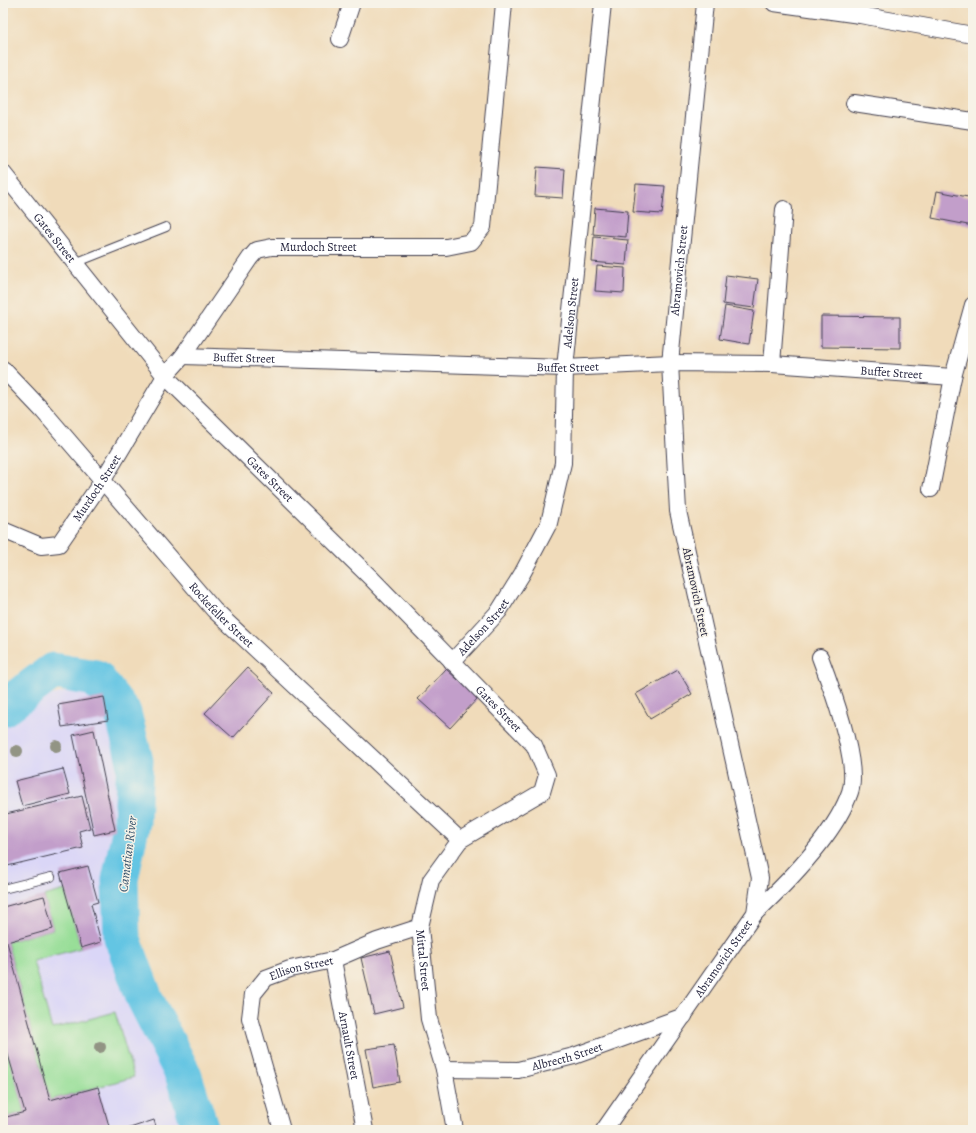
<svg xmlns="http://www.w3.org/2000/svg" width="976" height="1133" viewBox="0 0 976 1133" font-family="Alegreya,serif">
  <rect width="100%" height="100%" fill="#f7f3e8"/>
  <filter id="ink" filterUnits="userSpaceOnUse"><feTurbulence type="fractalNoise" baseFrequency=".025" numOctaves="2"/><feDisplacementMap in="SourceGraphic" scale="8" xChannelSelector="R" yChannelSelector="G"/><feConvolveMatrix kernelMatrix="1 2 1 2 8 2 1 2 1" color-interpolation-filters="sRGB"/></filter>
  <filter id="wash" filterUnits="userSpaceOnUse"><feTurbulence type="fractalNoise" baseFrequency=".012" numOctaves="4" result="noise"/><feDisplacementMap in="SourceGraphic" scale="16" xChannelSelector="R" yChannelSelector="G"/><feGaussianBlur stdDeviation="0.9" result="paint"/><feColorMatrix in="noise" values="0 0 0 0 0 0 0 0 0 0 0 0 0 0 0 0 0 1.4 0 .05"/><feComposite in="paint" operator="in"/></filter>
  <g filter="url(#wash)">
    <rect width="100%" height="100%" fill="#f0dbba"/>
    <!-- built -->
    <path fill="#dad6f7" d="M91 686 106 697 116 714 128 768 127 805 122 836 117 852 112 901 120 956 141 1018 188 1130H3V726L47 696Z"/>
    <!-- green -->
    <path fill="#97de97" stroke="#5c8069" d="M65 890 81 948 33 961 52 1029 115 1012 134 1077 50 1100 7 942 53 929 44 896Z
      M4 1037 25 1112 3 1118V1038Z"/>
    <g fill="none" stroke-linecap="round" stroke-linejoin="round">
      <!-- river -->
      <path stroke="#64c5e3" stroke-width="37" d="M3 708 53 671 96 678 123 713 135 761 132 822 120 880 122 937 145 999 183 1074 201 1130"/>
    </g>
    <g id="blocks">
      <!-- building -->
      <path fill="#c29eca" d="M537 167 565 169 563 198 535 196Z
        M636 184 665 186 662 214 633 212Z
        M937 191 973 198V226L932 218Z
        M595 208 628 211 626 237 593 234Z
        M594 237 628 240 626 265 592 262Z
        M597 266 625 268 624 293 595 291Z
        M726 275 758 279 754 308 723 304Z
        M725 306 754 311 749 344 720 339Z
        M821 316 900 317V348L821 347Z
        M247 668 274 693 233 738 205 713Z
        M446 669 478 698 450 728 418 699Z
        M678 670 692 694 650 719 636 694Z
        M104 697 108 720 62 727 58 705Z
        M94 730 115 830 94 835 73 735Z
        M63 769 70 794 22 806 15 781Z
        M82 796 90 828 79 831 83 848 3 867V806L6 814Z
        M88 866 98 902 91 904 101 942 81 948 60 873Z
        M44 896 53 929 7 942 50 1100 98 1087 109 1126 101 1128V1130H3V1118L25 1112 3 1038V907Z
        M390 951 403 1007 374 1014 361 958Z
        M394 1045 400 1082 373 1087 366 1049Z
        M154 1120 157 1130H124Z"/>
    </g>
  </g>
  <g filter="url(#ink)">
    <use href="#blocks" fill-opacity="0" stroke="#413e4e" stroke-width="1"/>
    <g fill="none" stroke-linecap="round" stroke-linejoin="round">
      <defs>
        <path id="lane" d="M75 263 166 227
          M3 889 51 877"/>
        <g id="street">
          <path d="M774 3 860 15 973 35"/>
          <path d="M340 39 352 3"/>
          <path d="M854 103 973 121"/>
          <path id="s1" d="M3 173 165 376 371 578 534 745 547 775 542 792 460 840 431 880 420 927 429 1019 444 1069 455 1130"/>
          <path id="s2" d="M183 356 565 368 670 363 772 364 953 377"/>
          <path d="M772 364 784 209"/>
          <path id="s3" d="M3 369 43 411 214 610 460 840"/>
          <path d="M931 489 953 377 973 305"/>
          <path id="s4" d="M3 530 41 546 59 544 103 480 165 376 183 356 250 258 257 250 272 247H446L471 242 483 227 504 3"/>
          <path id="s5" d="M452 662 499 611 522 574 549 523 563 463 565 368 603 3"/>
          <path d="M755 913C787 883 836 833 850 792 860 764 831 686 820 657"/>
          <path id="s6" d="M333 960 365 1130"/>
          <path id="s7" d="M444 1069 518 1070 574 1056 684 1016"/>
          <path id="s8" d="M282 1130 250 1018 253 994 266 978 290 969 333 960 377 941 420 927"/>
          <path id="s9" d="M604 1130 755 913 760 878 678 511 670 363 705 3"/>
        </g>
      </defs>
      <!-- lane casing -->
      <use href="#lane" stroke="#413e4e" stroke-width="10"/>
      <!-- street casing -->
      <use href="#street" stroke="#413e4e" stroke-width="18"/>
      <!-- lane -->
      <use href="#lane" stroke="#fff" stroke-width="8"/>
      <!-- street -->
      <use href="#street" stroke="#fff" stroke-width="16"/>
    </g>
    <!-- trees -->
    <g fill="#929484">
      <circle cx="56" cy="746" r="6"/>
      <circle cx="17" cy="751" r="6"/>
      <circle cx="100" cy="1047" r="6"/>
    </g>
  </g>
  <g text-anchor="middle" stroke-width="3" stroke-linejoin="round" paint-order="stroke">
    <!-- street labels -->
    <g font-size="12" fill="#22223b" stroke="#f7f3e8">
      <text dy="4" stroke="none"><textPath href="#s1" startOffset="83">Gates Street</textPath></text>
      <text dy="4" stroke="none"><textPath href="#s4" startOffset="476">Murdoch Street</textPath></text>
      <text dy="4" stroke="none"><textPath href="#s9" startOffset="917">Abramovich Street</textPath></text>
      <text dy="4" stroke="none"><textPath href="#s5" startOffset="383">Adelson Street</textPath></text>
      <text dy="4" stroke="none"><textPath href="#s2" startOffset="61">Buffet Street</textPath></text>
      <text dy="4" stroke="none"><textPath href="#s2" startOffset="385">Buffet Street</textPath></text>
      <text dy="4" stroke="none"><textPath href="#s2" startOffset="709">Buffet Street</textPath></text>
      <text dy="4" stroke="none"><textPath href="#s1" startOffset="407">Gates Street</textPath></text>
      <text dy="4" stroke="none"><textPath href="#s4" startOffset="127">Murdoch Street</textPath></text>
      <text transform="translate(696 592) rotate(78)" y="4">Abramovich Street</text>
      <text dy="4" stroke="none"><textPath href="#s3" startOffset="329">Rockefeller Street</textPath></text>
      <text dy="4" stroke="none"><textPath href="#s5" startOffset="47">Adelson Street</textPath></text>
      <text dy="4" stroke="none"><textPath href="#s1" startOffset="731">Gates Street</textPath></text>
      <text dy="4" stroke="none"><textPath href="#s9" startOffset="209">Abramovich Street</textPath></text>
      <text dy="4" stroke="none"><textPath href="#s1" startOffset="1058">Mittal Street</textPath></text>
      <text dy="4" stroke="none"><textPath href="#s8" startOffset="198">Ellison Street</textPath></text>
      <text dy="4" stroke="none"><textPath href="#s6" startOffset="87">Arnault Street</textPath></text>
      <text dy="4" stroke="none"><textPath href="#s7" startOffset="125">Albrecth Street</textPath></text>
    </g>
    <!-- water labels -->
    <g font-size="13" font-style="italic" fill="#36536d" stroke="#f7f3e8">
      <text transform="translate(127 854) rotate(-83)" y="5">Camatian River</text>
    </g>
  </g>
  <!-- margin -->
  <rect width="976" height="1133" fill="none" stroke="#f7f3e8" stroke-width="16"/>
</svg>
